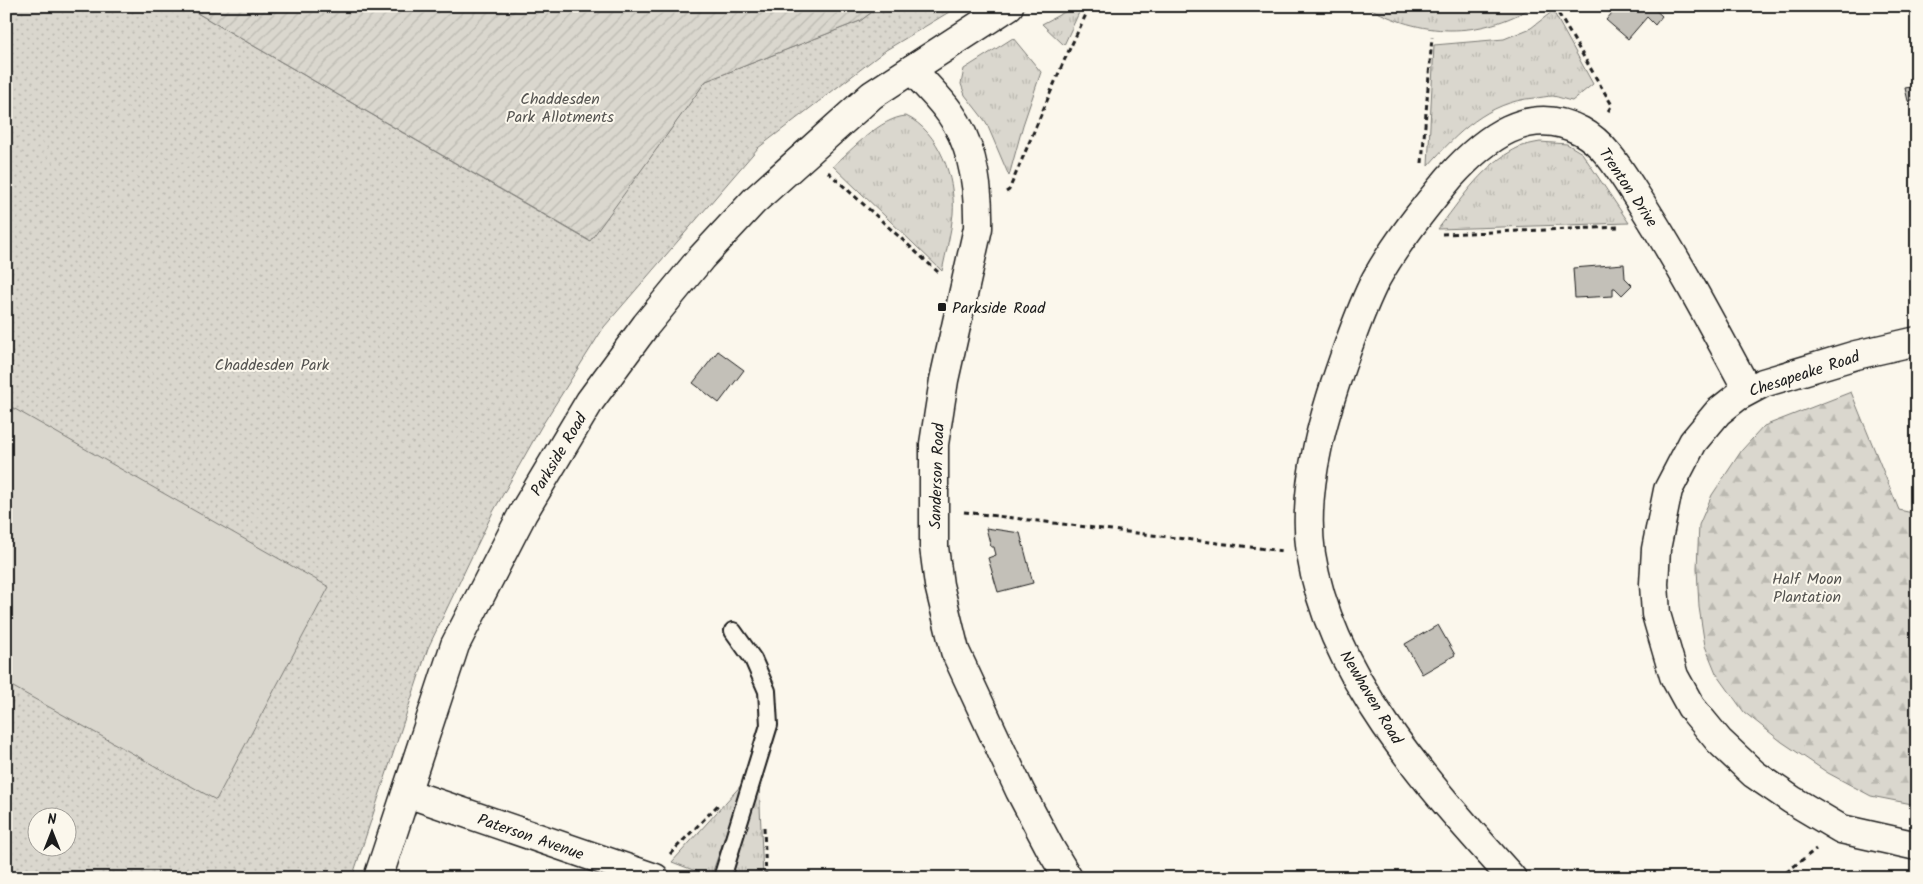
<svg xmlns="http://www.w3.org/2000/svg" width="1923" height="884" viewBox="0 0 1923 884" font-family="Kalam,sans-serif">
  <defs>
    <pattern id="grass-tufts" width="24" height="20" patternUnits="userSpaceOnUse" patternTransform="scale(1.25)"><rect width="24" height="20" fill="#dad7ce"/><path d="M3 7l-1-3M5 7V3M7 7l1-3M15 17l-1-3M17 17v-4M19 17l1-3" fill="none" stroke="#bab8b0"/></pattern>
    <pattern id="forest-firs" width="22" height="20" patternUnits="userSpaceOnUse" patternTransform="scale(1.25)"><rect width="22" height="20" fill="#dad7ce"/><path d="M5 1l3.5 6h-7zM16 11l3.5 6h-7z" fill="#bab8b0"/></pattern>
    <pattern id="park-dots" width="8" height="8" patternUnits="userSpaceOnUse" patternTransform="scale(1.25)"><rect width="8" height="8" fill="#dad7ce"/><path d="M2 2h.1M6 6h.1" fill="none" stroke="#bab8b0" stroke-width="1.8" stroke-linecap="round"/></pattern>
    <pattern id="garden-furrows" width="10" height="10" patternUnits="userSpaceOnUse" patternTransform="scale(1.25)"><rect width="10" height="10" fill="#dad7ce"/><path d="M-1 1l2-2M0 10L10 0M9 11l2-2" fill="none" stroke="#bab8b0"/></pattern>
  </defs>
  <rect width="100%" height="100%" fill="#fbf7ec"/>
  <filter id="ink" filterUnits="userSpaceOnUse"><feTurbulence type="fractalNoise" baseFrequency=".02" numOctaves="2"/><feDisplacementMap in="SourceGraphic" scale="10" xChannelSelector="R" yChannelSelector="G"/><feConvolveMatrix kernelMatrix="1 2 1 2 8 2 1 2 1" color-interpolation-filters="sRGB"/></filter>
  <g filter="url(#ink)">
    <!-- grass -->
    <path fill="url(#grass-tufts)" stroke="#7b7a75" d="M1076 6H1082L1064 45 1042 24Z
      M1366 6H1534C1479 39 1421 37 1366 6Z
      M1553 11 1593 84 1572 101C1566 100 1559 97 1553 96 1547 96 1540 98 1534 98 1488 102 1457 133 1428 166L1434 45 1504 39 1531 28Z
      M1013 38 1041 72 1023 125 1009 176 986 122 965 95 961 84 964 69Z
      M906 116C939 131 956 179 953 214 951 233 946 252 942 271L833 166C853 149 880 118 906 116Z
      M1540 142 1567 144 1582 153 1629 223 1438 229C1459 202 1480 169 1510 152 1519 146 1529 144 1540 142Z
      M759 781 763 878H729Z
      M744 782 713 871 706 875 672 862Z"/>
    <!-- forest -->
    <path fill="url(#forest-firs)" stroke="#7b7a75" d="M1851 392 1899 510 1917 514V805L1871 796 1828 773 1782 742 1744 712 1716 673 1705 646 1699 607 1697 568 1699 525 1712 495 1742 450 1764 426Z"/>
    <!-- park -->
    <path fill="url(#park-dots)" stroke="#7b7a75" fill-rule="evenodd" d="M6 6H185L589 241 706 81 860 21 880 6H959L886 50 758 148 604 327 541 427 493 512 428 648 352 878H6ZM38 816H68V846H38Z"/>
    <!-- garden -->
    <path fill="url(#garden-furrows)" stroke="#7b7a75" d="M185 6H880L860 21 706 81 590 241Z"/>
    <!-- pitch -->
    <path fill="#dad7ce" stroke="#7b7a75" d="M6 404 329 587 216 800 6 683Z"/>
    <!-- building -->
    <path fill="#c3c0b8" stroke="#1c1c1c" d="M1618 6H1651L1662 16 1655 25 1647 17 1628 39 1606 20Z
      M1917 86V106L1915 99 1908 101 1905 88Z
      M1624 264 1625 278 1632 285 1622 295 1615 288H1613V296L1575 298 1573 268Z
      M718 351 744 370 719 403 693 383Z
      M986 528 1020 533 1033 583 998 592 988 558 996 555 994 547H991Z
      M1438 625 1455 655 1422 674 1405 644Z"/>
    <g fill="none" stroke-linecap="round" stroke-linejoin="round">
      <defs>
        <path id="lane" d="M722 878 769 725 767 691 753 659 733 631"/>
        <path id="street" d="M912 69C924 84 939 97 950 113 973 145 979 189 978 228L944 380 934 444V547L939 585 955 651 1020 791 1050 848 1068 878
          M1917 341 1856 355 1763 383 1737 397 1718 412 1693 442 1668 490 1656 549 1654 584 1656 614 1674 676 1691 707 1719 741 1754 774 1792 800 1841 829 1917 846
          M407 793 655 878
          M1512 878C1431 788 1330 678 1311 554 1301 485 1326 407 1349 344 1357 322 1365 300 1376 279 1396 243 1423 209 1450 177 1484 139 1529 103 1581 131 1607 145 1622 174 1638 198 1678 260 1713 326 1748 391"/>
        <path id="secondary" d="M378 878 455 645 523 513 590 401 646 325 701 258 754 201 872 95 1009 6"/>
      </defs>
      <!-- lane casing -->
      <use href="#lane" stroke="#1c1c1c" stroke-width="20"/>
      <!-- street casing -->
      <use href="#street" stroke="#1c1c1c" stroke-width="31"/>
      <!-- secondary casing -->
      <use href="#secondary" stroke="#1c1c1c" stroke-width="31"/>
      <!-- path -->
      <path stroke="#1c1c1c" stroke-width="3" stroke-dasharray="5 4" stroke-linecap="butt" d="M1554 6 1612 105 1607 113
        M1422 163 1432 37
        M828 172 938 272
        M1006 192 1009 190 1063 63 1090 6
        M1442 234 1621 227
        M964 512 1283 551
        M764 827 766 878
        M670 854 718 805
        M1779 878 1816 849"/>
      <!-- lane -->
      <use href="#lane" stroke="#fbf7ec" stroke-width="16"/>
      <!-- street -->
      <use href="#street" stroke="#fbf7ec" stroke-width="28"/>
      <!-- secondary -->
      <use href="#secondary" stroke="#fbf7ec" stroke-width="28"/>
    </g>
  </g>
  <!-- markers -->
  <rect fill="#1c1c1c" stroke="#fbf7ec" stroke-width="2" x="937" y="302" width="10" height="10" rx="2.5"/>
  <g text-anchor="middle" stroke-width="4" stroke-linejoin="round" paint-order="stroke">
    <!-- park labels -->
    <g font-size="16" fill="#555451" stroke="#fbf7ec">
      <text x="560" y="104">Chaddesden<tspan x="560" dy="18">Park Allotments</tspan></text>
      <text x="272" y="370">Chaddesden Park</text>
      <text x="1807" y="584">Half Moon<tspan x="1807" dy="18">Plantation</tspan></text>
    </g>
    <!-- street labels -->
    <g font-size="16" fill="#1c1c1c" stroke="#fbf7ec">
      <text transform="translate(1629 187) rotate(56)" y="6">Trenton Drive</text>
      <text transform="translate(1804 373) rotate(-18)" y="6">Chesapeake Road</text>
      <text transform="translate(558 454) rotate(-59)" y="6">Parkside Road</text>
      <text transform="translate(936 476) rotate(-88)" y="6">Sanderson Road</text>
      <text transform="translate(1372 697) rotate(59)" y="6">Newhaven Road</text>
      <text transform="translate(531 836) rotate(19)" y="6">Paterson Avenue</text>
    </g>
    <!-- poi labels -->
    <g font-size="16" fill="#1c1c1c" stroke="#fbf7ec" text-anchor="start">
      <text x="952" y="313">Parkside Road</text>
    </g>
  </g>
  <!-- margin -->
  <rect width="1923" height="884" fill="none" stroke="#fbf7ec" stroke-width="25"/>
  <rect x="12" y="12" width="1898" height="859" fill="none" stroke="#1c1c1c" stroke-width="2" filter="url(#ink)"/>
  <!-- north arrow -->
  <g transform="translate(52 832)"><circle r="24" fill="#fbf7ec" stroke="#a29f99"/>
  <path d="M0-4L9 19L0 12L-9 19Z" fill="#1c1c1c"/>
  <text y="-8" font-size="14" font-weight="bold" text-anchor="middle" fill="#1c1c1c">N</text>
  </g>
</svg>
